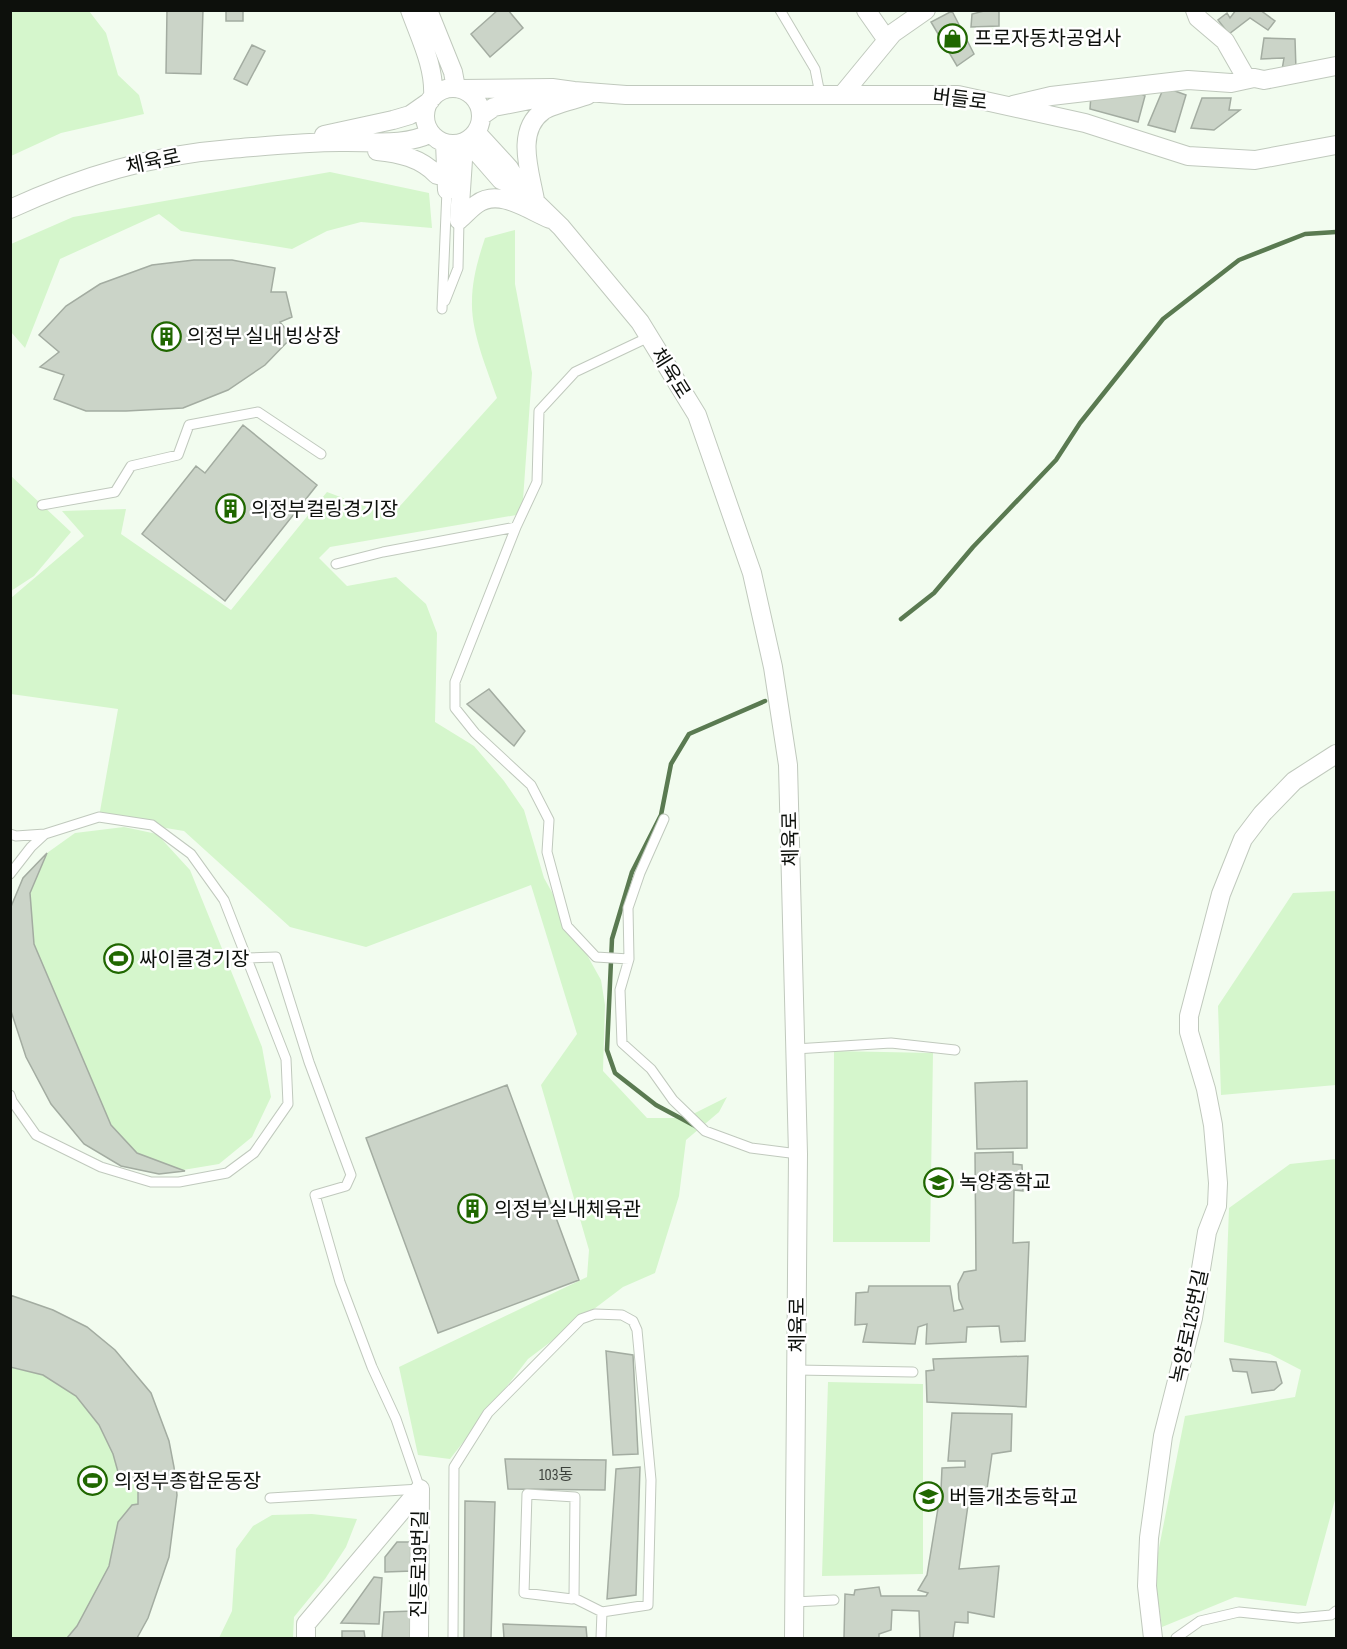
<svg xmlns="http://www.w3.org/2000/svg" width="1347" height="1649" viewBox="0 0 1347 1649" font-family="'Sofia Sans Condensed','Noto Sans KR',sans-serif">
  <rect width="100%" height="100%" fill="#f2fcef"/>
  <!-- green -->
  <path fill="#d5f6cc" d="M10 11H89L106 33 118 75 139 95 144 114 61 133 11 156Z
    M330 172 429 193 432 228 361 222 327 231 292 249 181 231 159 214 60 259 25 348 11 332V244L73 217Z
    M515 230V284L532 373 522 514 330 547 319 558 347 586 396 577 426 604 437 633 435 722 474 746 504 781 524 810 544 878 601 980 605 1005 603 1071 647 1118H685L727 1097 719 1112 686 1140 679 1196 655 1273 623 1287 528 1359 450 1459 418 1455 399 1367 587 1277 589 1250 541 1085 577 1034 531 885 366 947 290 927 184 831 99 817 118 709 11 694V598L84 536 62 511 126 509 121 534 231 610 327 492 391 516 497 398C487 369 471 332 472 302 472 280 478 259 485 238Z
    M10 475 71 532 34 576 11 591Z
    M124 827 157 834 190 870 262 1047 271 1097 252 1137 219 1164 159 1174 121 1166 84 1144 51 1104 26 1057 11 1008 10 909 23 878 47 853 75 833Z
    M1336 891V1085L1221 1095 1218 1006 1293 893Z
    M834 1051 933 1053 930 1242H833Z
    M1336 1159V1496L1306 1606 1235 1597 1162 1627 1154 1573 1185 1416 1295 1397 1301 1370 1270 1354 1224 1342 1229 1208 1290 1164Z
    M11 1295 53 1310 87 1327 115 1350 151 1393 169 1441 174 1467 177 1495 169 1557 148 1618 137 1638H11Z
    M828 1382 923 1384V1574L822 1576Z
    M312 1514 357 1519 346 1547 325 1579 294 1617 293 1638H219L232 1611 236 1549 253 1526 272 1515Z"/>
  <g fill="none" stroke-linecap="round" stroke-linejoin="round">
    <!-- stream -->
    <path stroke="#5a7a51" stroke-width="4.5" d="M901 619 934 593 973 547 1056 460 1080 423 1163 319 1239 260 1305 234 1336 232
      M697 1127 656 1105 615 1073 607 1050 612 939 632 872 661 815 671 764 689 734 765 701"/>
  </g>
  <!-- building -->
  <path fill="#cbd4c8" stroke="#a3aca1" stroke-width="1.5" d="M167 10H203L201 74 166 73Z
    M226 10H243V21H226Z
    M498 10H508L523 28 490 57 471 34Z
    M988 10H999V26L971 27 972 14Z
    M1236 10H1260L1275 21 1268 30 1250 18 1229 34 1218 20 1227 13 1230 18Z
    M952 11 974 54 957 66 931 22Z
    M1264 38 1295 39 1296 70H1282L1284 58 1261 59Z
    M252 45 265 51 247 85 234 79Z
    M1164 87 1186 95 1175 132 1148 125Z
    M1134 90 1145 96 1138 122 1090 109 1091 95Z
    M1202 98H1231L1229 110H1240L1214 130 1191 128Z
    M194 260H232L275 268 271 292H286L292 317 280 322 292 337 265 365 228 390 183 408 126 411H86L54 399 64 375 40 367 59 352 39 335 66 306 100 284 152 265Z
    M243 425 317 485 225 601 142 534 196 466 205 473Z
    M489 689 525 731 514 746 467 704Z
    M47 853 30 893 34 944 111 1125 137 1153 185 1171 159 1174 121 1166 84 1144 51 1104 26 1057 10 1008V909L23 878Z
    M1027 1081V1148L977 1149 975 1083Z
    M507 1085 579 1280 438 1333 366 1138Z
    M1013 1152V1164L1022 1165 1023 1191 1014 1190 1013 1243 1029 1242 1025 1341 1001 1342 999 1326 967 1327 966 1342 926 1344 927 1324 918 1327 915 1344 863 1342 867 1324 855 1325 856 1293 868 1292 869 1286H950L954 1311 963 1309 959 1299 958 1284 964 1272 976 1270 975 1153Z
    M10 1295 53 1310 87 1327 115 1350 151 1393 169 1441 174 1467 177 1495 169 1557 148 1618 137 1638H67L77 1626 109 1566 118 1522 132 1505 138 1504V1479H120L113 1454 99 1425 76 1396 43 1375 10 1367Z
    M606 1351 633 1355 638 1454 613 1455Z
    M1028 1356 1026 1407 927 1402 926 1371 934 1370 933 1359Z
    M1230 1359 1276 1362 1282 1383 1274 1390 1252 1393 1247 1372 1233 1371Z
    M952 1413 1012 1414 1011 1451 992 1454 987 1489 977 1488 976 1497 969 1498 959 1569 999 1566 994 1617 968 1612V1623L955 1622 953 1638H920L919 1611 892 1610 891 1630 879 1634V1638H844L845 1594 854 1595 855 1590 879 1587 881 1596H926L928 1593 918 1590 927 1575 941 1490 942 1468 965 1467V1461H948Z
    M505 1459 606 1460 605 1490 508 1489Z
    M640 1467 636 1595 607 1599 616 1469Z
    M465 1501 495 1502 491 1638H464Z
    M397 1542H413V1571L385 1572V1557Z
    M374 1577 382 1578 379 1624 341 1623Z
    M414 1611 416 1638H382L384 1612Z
    M503 1624 586 1627 587 1638H504Z
    M342 1631H364L365 1638H342Z"/>
  <g fill="none" stroke-linecap="round" stroke-linejoin="round">
    <defs>
      <path id="service" d="M780 10 815 69 820 94
        M445 301 458 268 459 220
        M442 309 447 190 445 187
        M42 505 115 492 131 466 178 455 189 425 258 412 321 454
        M516 527 455 682V708L475 733 531 785 549 820 547 852 567 926 596 957 629 959
        M336 564 383 552 516 527 537 482 539 411 575 372 649 337
        M664 819 640 873 628 908 629 959 620 990 622 1043 651 1069 673 1100 705 1131 751 1148 798 1154
        M10 834 16 836 45 834 99 817 152 825 191 854 224 900 286 1059 288 1104 254 1153 227 1173 179 1182H151L101 1167 36 1135 12 1101 10 1095
        M10 874 31 847 45 834
        M246 958 276 957 309 1062 351 1175 346 1186 315 1195 340 1282 372 1367 396 1419 420 1489 270 1498
        M795 1049 891 1043 955 1050
        M796 1370 913 1372
        M527 1494 575 1497 574 1598 572 1599 524 1593Z
        M574 1598 602 1612
        M794 1602 834 1600
        M453 1638 454 1467 488 1413 581 1319 595 1314 622 1315 633 1321 637 1330 651 1480 648 1605 602 1612 601 1638
        M1176 1638 1200 1621 1239 1612 1298 1618 1331 1615 1336 1611"/>
      <path id="minor" d="M410 10C420 38 435 67 433 97
        M428 10 453 72 456 88
        M866 10 887 40
        M1195 10 1198 18 1225 41 1245 76 1264 80 1336 66
        M425 116a28 28 0 1 1 56 0a28 28 0 1 1-56 0Z
        M460 89 552 88 574 91 626 95H958L1085 123 1188 156 1255 160 1336 145
        M842 95 893 33 926 10
        M1013 105 1051 96 1188 80 1231 83 1254 78
        M481 116 494 107 555 95
        M476 132 509 168 520 187
        M324 135 393 120 410 115 430 101
        M467 141 501 180 520 187 561 227 640 322 697 415 752 573 773 667 788 765 798 1154 794 1638
        M445 143 447 190
        M377 151C399 153 421 158 437 175
        M535 200C530 172 515 131 543 111 550 105 578 99 588 95
        M10 209C82 176 152 155 230 149 267 146 304 142 340 142 370 141 404 147 431 133
        M459 220C465 215 471 208 477 204 499 188 528 210 550 219
        M459 220 463 160 462 143
        M306 1638V1624L420 1489
        M419 1638 420 1489
        M1153 1638 1147 1586 1149 1538 1163 1436 1193 1318 1207 1232 1217 1206 1218 1183 1213 1125 1206 1089 1189 1032V1016L1221 894 1243 839 1262 814 1294 781 1336 754"/>
    </defs>
    <!-- service casing -->
    <use href="#service" stroke="#c0c9bd" stroke-width="11"/>
    <!-- minor casing -->
    <use href="#minor" stroke="#c0c9bd" stroke-width="20"/>
    <!-- service -->
    <use href="#service" stroke="#fff" stroke-width="9"/>
    <!-- minor -->
    <use href="#minor" stroke="#fff" stroke-width="18"/>
  </g>
  <!-- icons -->
  <defs>
    <symbol id="shop-ring" viewBox="-11 -11 22 22"><circle r="9.5" fill="#fff" stroke="#206700" stroke-width="1.5"/><path d="M-5-2.5h2.3a2.7 3.5 0 0 1 5.4 0H5L5.5 6h-11ZM-1.5-2.5h3a1.5 2.3 0 0 0-3 0Z" fill="#206700"/></symbol>
    <symbol id="building-ring" viewBox="-11 -11 22 22"><circle r="9.5" fill="#fff" stroke="#206700" stroke-width="1.5"/><path d="M-4-6H4V6H1V3H-1V6H-4ZM-2.5-4.3h1.7v1.8h-1.7ZM.8-4.3h1.7v1.8H.8ZM-2.5-1h1.7V.8h-1.7ZM.8-1h1.7V.8H.8Z" fill="#206700"/></symbol>
    <symbol id="stadium-ring" viewBox="-11 -11 22 22"><circle r="9.5" fill="#fff" stroke="#206700" stroke-width="1.5"/><path d="M0-5a6.5 5 0 1 0 0 10a6.5 5 0 1 0 0-10ZM-3.5-1.8h7v3.6h-7Z" fill="#206700"/></symbol>
    <symbol id="school-ring" viewBox="-11 -11 22 22"><circle r="9.5" fill="#fff" stroke="#206700" stroke-width="1.5"/><path d="M0-5L7-2L0 1L-7-2ZM-4 1L0 2.5L4 1V4Q0 6-4 4Z" fill="#206700"/></symbol>
  </defs>
  <g fill-rule="evenodd">
    <use href="#shop-ring" x="936" y="22" width="33" height="33"/>
    <use href="#building-ring" x="150" y="320" width="33" height="33"/>
    <use href="#building-ring" x="214" y="492" width="33" height="33"/>
    <use href="#stadium-ring" x="102" y="942" width="33" height="33"/>
    <use href="#school-ring" x="922" y="1166" width="33" height="33"/>
    <use href="#building-ring" x="456" y="1192" width="33" height="33"/>
    <use href="#stadium-ring" x="76" y="1464" width="33" height="33"/>
    <use href="#school-ring" x="912" y="1480" width="33" height="33"/>
  </g>
  <g text-anchor="middle" stroke-width="5" stroke-linejoin="round" paint-order="stroke">
    <!-- number labels -->
    <g font-size="16" fill="#3c413b">
      <text x="556" y="1480">103동</text>
    </g>
    <!-- poi labels -->
    <g font-size="20" fill="#0d100c" stroke="#fff" text-anchor="start">
      <text x="974" y="45">프로자동차공업사</text>
      <text x="187" y="343">의정부 실내 빙상장</text>
      <text x="251" y="516">의정부컬링경기장</text>
      <text x="139" y="966">싸이클경기장</text>
      <text x="959" y="1189">녹양중학교</text>
      <text x="494" y="1216">의정부실내체육관</text>
      <text x="114" y="1488">의정부종합운동장</text>
      <text x="949" y="1504">버들개초등학교</text>
    </g>
    <!-- street labels -->
    <g font-size="20" fill="#0d100c" stroke="#fff">
      <text transform="translate(960 99) rotate(7)" y="7">버들로</text>
      <text transform="translate(153 161) rotate(-12)" y="7">체육로</text>
      <text transform="translate(671 373) rotate(58)" y="7">체육로</text>
      <text transform="translate(790 839) rotate(-91)" y="7">체육로</text>
      <text transform="translate(797 1325) rotate(-90)" y="7">체육로</text>
      <text transform="translate(1189 1326) rotate(-78)" y="7">녹양로125번길</text>
      <text transform="translate(419 1564) rotate(-89)" y="7">진등로19번길</text>
    </g>
  </g>
  <!-- border -->
  <rect width="1347" height="1649" fill="none" stroke="#0d100c" stroke-width="24"/>
</svg>
